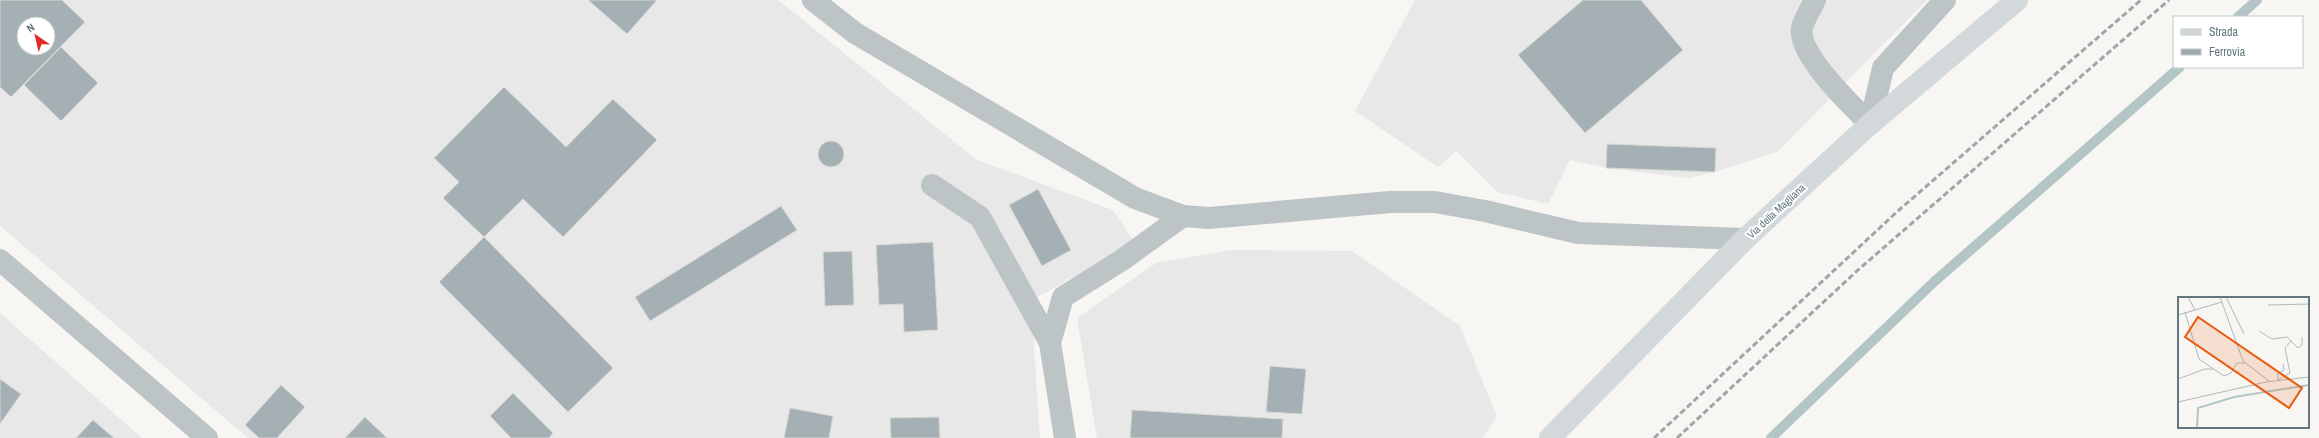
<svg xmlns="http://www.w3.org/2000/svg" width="2319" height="438" viewBox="0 0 2319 438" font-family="'Archivo Narrow',sans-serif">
  <rect width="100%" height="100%" fill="#f7f6f3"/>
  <!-- built -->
  <path fill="#e7e8e7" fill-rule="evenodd" d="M0 0H778L977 160 1113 210 1134 242 1031 301 1040 438H248L0 226ZM24 24H48V48H24Z
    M1415 0H1927L1777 152 1715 172 1688 178 1606 168 1570 160 1548 204 1497 192 1456 151 1438 167 1355 111Z
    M1229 250 1352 251 1460 326 1497 417 1482 438H1097L1077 318 1156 263Z
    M0 313 142 438H0Z"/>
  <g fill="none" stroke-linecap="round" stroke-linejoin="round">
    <!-- stream -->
    <path stroke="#b4c5c5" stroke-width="10" d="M2238 17 2257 0
      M1771 438 1935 281 2180 67"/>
  </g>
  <!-- building -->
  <path fill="#a4b0b3" stroke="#d8d8d6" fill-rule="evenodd" d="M0 0H62L85 22 11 97 0 87ZM24 24H48V48H24Z
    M588 0H657L627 34Z
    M1583 0H1641L1683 50 1585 133 1518 55Z
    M61 47 98 83 61 121 24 85Z
    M504 87 566 147 613 99 657 140 563 237 523 199 484 237 443 198 459 182 434 158Z
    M818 154a13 13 0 1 1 26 0a13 13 0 1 1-26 0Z
    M1607 144 1716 148 1715 172 1606 168Z
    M1038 189 1071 250 1042 266 1009 205Z
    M781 206 797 230 650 321 635 297Z
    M484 237 613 368 568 412 439 282Z
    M933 242 938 330 904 332 903 304 879 305 876 245Z
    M852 251 854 305 825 306 823 252Z
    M1270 366 1306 369 1302 414 1266 412Z
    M0 379 21 394 0 424Z
    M281 385 305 407 277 438H259L245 425Z
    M513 393 553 433 549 438H511L490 416Z
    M790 408 833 416 829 438H784Z
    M1132 410 1283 419 1282 438H1130Z
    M365 417 387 438H345Z
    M939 417 940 438H891L890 418Z
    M93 420 114 438H76Z"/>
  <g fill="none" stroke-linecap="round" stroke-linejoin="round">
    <!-- minor -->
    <path stroke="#bdc4c6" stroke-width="22" d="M813 0 855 33 1135 198 1183 216 1209 218 1390 202H1435L1485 211 1578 233 1745 239
      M1815 0C1811 9 1804 19 1802 28 1797 54 1853 107 1870 124
      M1870 124 1883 68 1945 0
      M932 185 980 217 1050 343
      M0 260 207 438
      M1065 438 1050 343 1063 297 1122 260 1183 216"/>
    <!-- major -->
    <path stroke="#d3d9db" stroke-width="22" d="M1550 438 1745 239 1870 124 2017 0"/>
    <!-- rail -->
    <path stroke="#9da7aa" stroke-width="3" stroke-dasharray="6 3" stroke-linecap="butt" d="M1654 438 1899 210 2141 0
      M1677 438 1858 270 2169 0"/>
  </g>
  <g text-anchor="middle" stroke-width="4" stroke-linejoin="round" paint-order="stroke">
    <!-- street labels -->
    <g font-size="11" fill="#62787e" stroke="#fff">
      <text transform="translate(1776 211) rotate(-43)" y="4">Via della Magliana</text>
    </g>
  </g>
  <!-- overview -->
  <g transform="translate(2178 297)">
    <rect width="131" height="131" fill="#f7f6f3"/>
    <path fill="none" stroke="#b4c5c5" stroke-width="2" d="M19 131 20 111 56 100 131 88"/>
    <path fill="none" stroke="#aeb9ba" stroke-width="1" d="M10 0 17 13M42 0 65 64 91 84M48 0 66 37M90 8 131 7M7 15 21 62 46 79 53 76 59 66H67M0 18 44 5M81 34 94 42 109 40 120 51 124 48V40M105 67 106 73 100 76V83L112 76 107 51 113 44M0 82 27 72H35M0 105 88 85 131 80"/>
    <path fill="#e8590c" fill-opacity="0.15" stroke="#e8590c" stroke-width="2" d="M20 20 124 91 111 111 7 40Z"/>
    <rect width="131" height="131" fill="none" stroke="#62787e" stroke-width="2"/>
  </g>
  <!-- legend -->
  <rect x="2173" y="16" width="130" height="52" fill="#ffffff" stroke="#c0c9cb"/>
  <rect x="2181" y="29" width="20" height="6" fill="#d3d9db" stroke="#c0c9cb"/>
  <text x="2209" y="36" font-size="12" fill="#62787e">Strada</text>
  <rect x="2181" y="49" width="20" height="6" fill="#9da7aa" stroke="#c0c9cb"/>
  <text x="2209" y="56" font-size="12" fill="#62787e">Ferrovia</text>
  <!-- north arrow -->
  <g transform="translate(36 36) rotate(326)"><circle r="19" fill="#ffffff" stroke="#c0c9cb"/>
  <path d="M0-3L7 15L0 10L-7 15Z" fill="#e02a2a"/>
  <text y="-6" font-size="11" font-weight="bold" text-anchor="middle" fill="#62787e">N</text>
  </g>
</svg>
